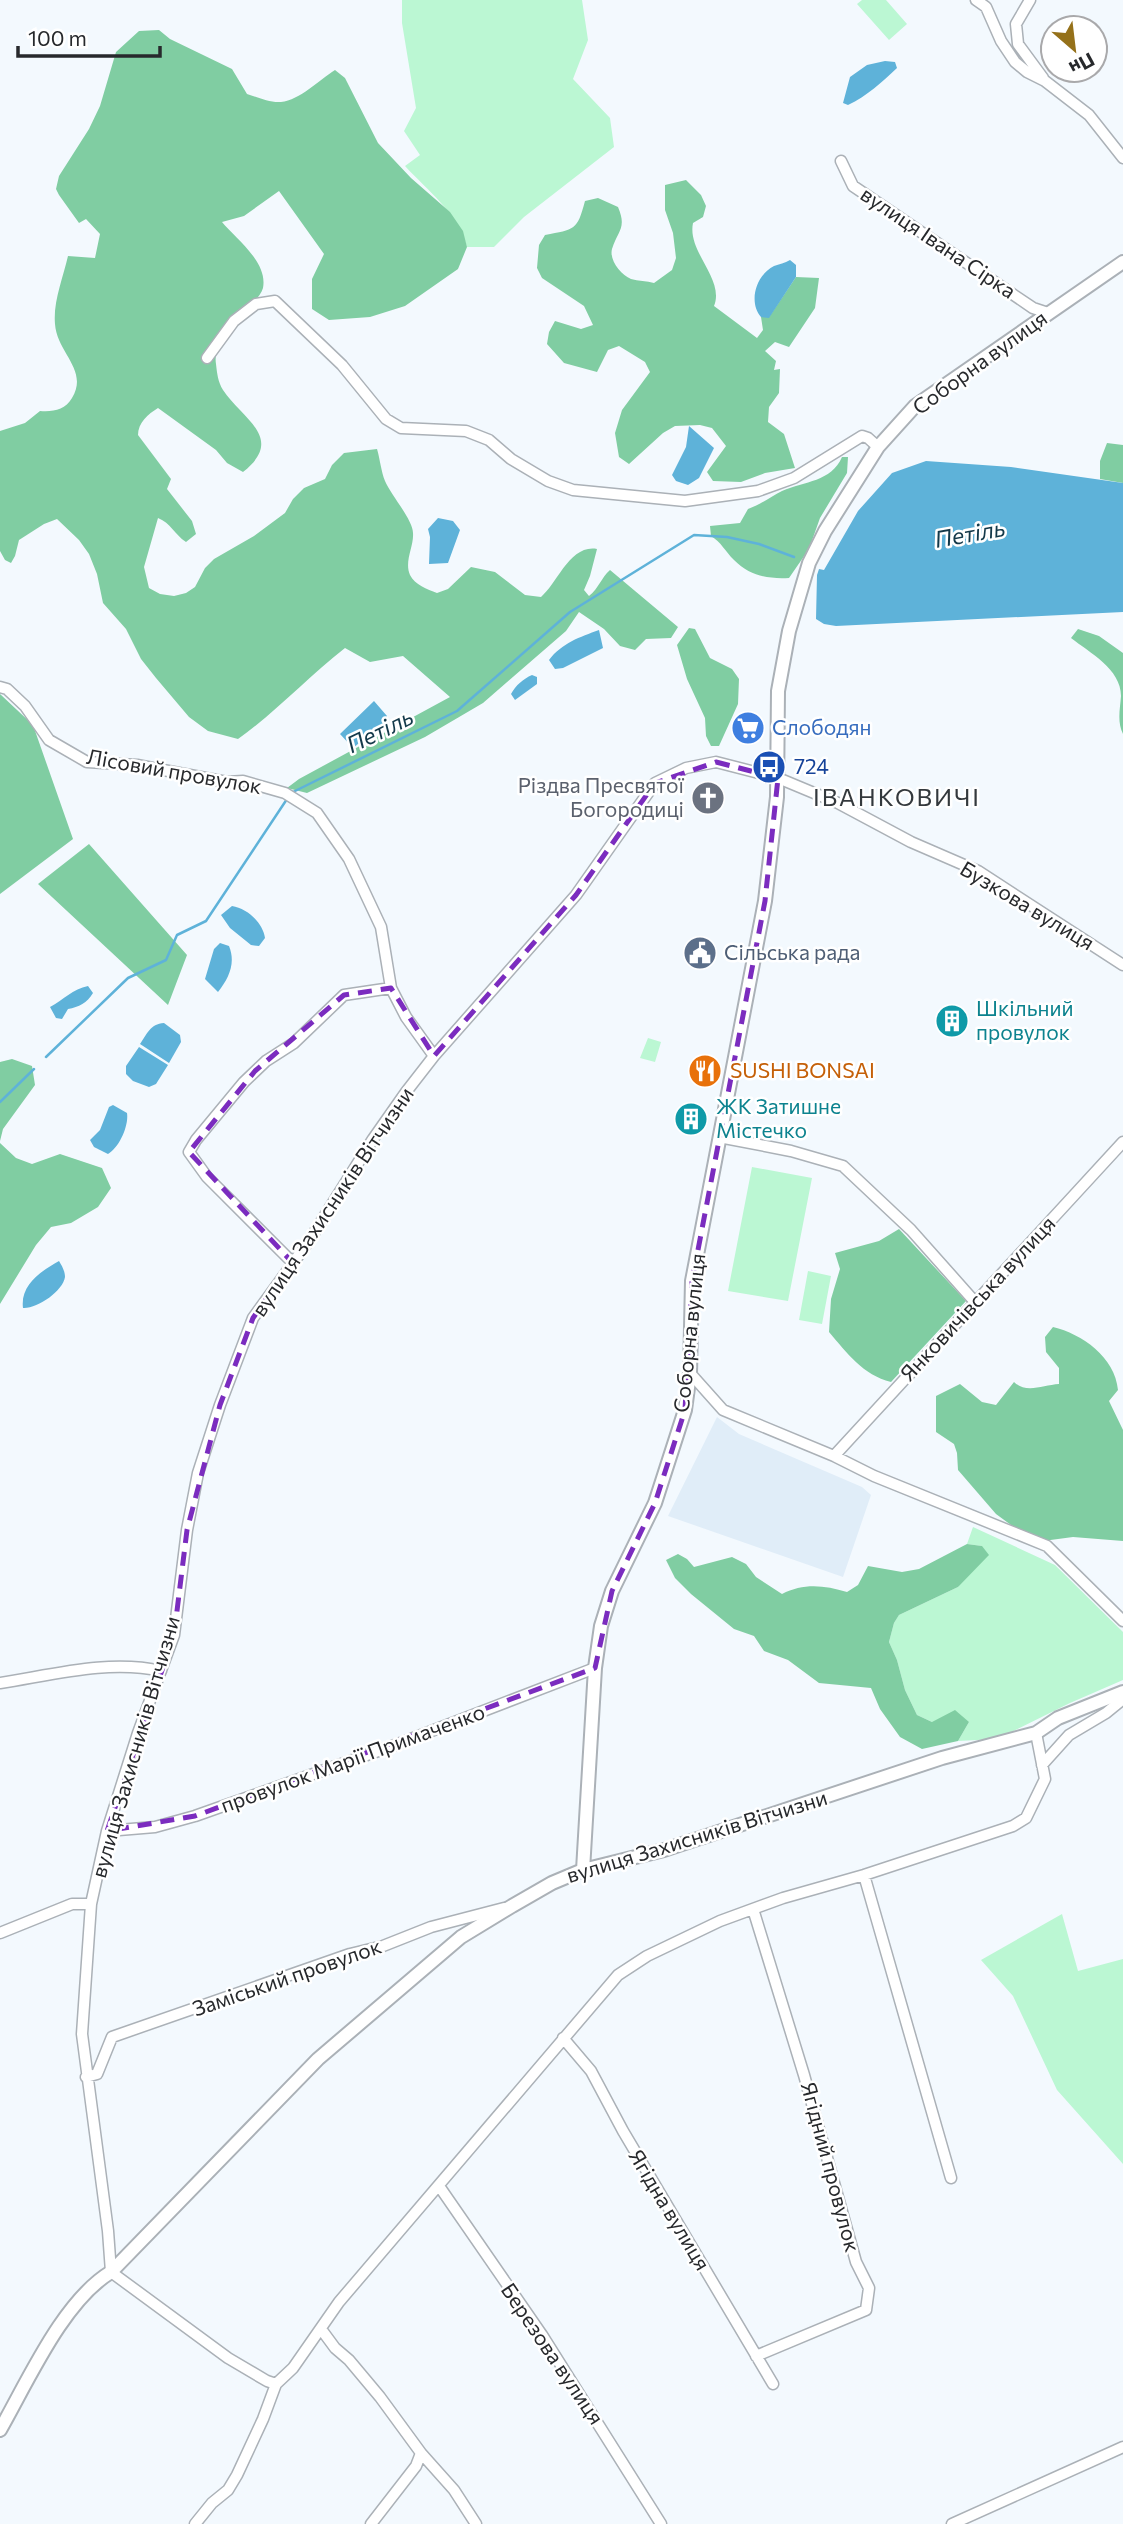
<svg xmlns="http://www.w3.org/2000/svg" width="1123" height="2524" viewBox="0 0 1123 2524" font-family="Commissioner,sans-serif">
  <rect width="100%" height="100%" fill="#f3f9fe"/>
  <!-- built -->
  <path fill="#e0edf8" d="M717 1417 739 1434 862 1487 871 1495 843 1577 668 1516Z"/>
  <!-- green -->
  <path fill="#bbf7d3" d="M402 0H582L588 40 573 79 610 118 614 147 524 217 494 247H467C458 213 428 191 405 166L420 155 404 131 416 108 402 23Z
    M862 0H886L907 24 889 40 857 4Z
    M648 1038 661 1042 655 1062 640 1058Z
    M752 1167 812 1178 788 1301 728 1291Z
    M808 1271 831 1276 822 1324 799 1320Z
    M973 1527 1055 1565 1123 1632V1680L1070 1703 997 1739 958 1741 969 1722H932L917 1715 905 1690 897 1660 889 1642 894 1623 899 1615 958 1587 982 1546 967 1544Z
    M1062 1914 1078 1971 1123 1959V2164L1057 2090 1013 1996 981 1960Z"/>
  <!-- forest -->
  <path fill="#80cda2" d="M159 30 170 39 232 69 247 94C257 97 270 103 281 102 300 100 319 80 335 70L345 78 378 143 411 178 450 212 463 231 467 247 458 269 405 306 370 317 329 320 312 309V279L324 254 279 191 244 216 222 222C236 239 268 262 263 288 261 296 252 303 247 310 241 320 236 328 228 336 220 345 214 352 216 364 217 373 218 382 223 390 242 419 286 438 243 472L227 463 216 450 158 408C148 414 138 423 138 435L171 479 167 489 192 521 196 534 186 542C174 534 171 523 158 518L144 567 149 588 160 594 174 596 186 593 195 587 205 568 214 559 254 536 285 513 293 499 304 488 325 479 332 465 344 453 377 449C380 459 381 471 385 481 391 495 413 520 413 533 414 547 404 561 410 575 415 585 427 589 437 593L448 589 471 567 495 572 525 595 541 597C557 584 570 544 597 549L590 576 584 590 589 596C599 588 601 578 610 570L678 627 671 638 646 639 635 650 620 646 604 629 579 612 566 631 483 703 425 737 307 793 287 788 299 779 450 697 403 656 370 662 345 648C308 677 276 712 238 739L208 731 189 717 156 678 141 659 126 629 103 603 97 574 89 554 79 540 57 519 44 524 19 540 15 556 11 563 5 560 0 551V431L25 423 40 411C53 412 65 410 72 398 89 370 57 353 55 324 53 302 63 278 68 256L95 258 100 234 86 219 79 223 59 195 56 189 59 176 89 129 100 106 116 52 139 31Z
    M686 180 701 195 706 206 703 217 693 223C687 252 725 279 714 306L757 338 763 330 761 317H769L796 277 819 278 815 308 789 347 775 342 765 351 776 361 774 370 780 369 779 393 769 407 768 422 784 434 795 468 765 473 741 482 713 481 707 472 726 446 712 428 700 425 675 426 663 433 629 464 619 457 615 433 622 410 650 372 645 362 619 346 608 350 597 372 564 363 547 344 549 332 555 321 581 329 593 325 584 306 542 278 537 268 539 245 545 235C575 229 577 231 585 201L598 198 618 207C627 228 618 230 612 249 609 260 621 275 631 279 638 281 647 281 654 283L672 270 676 258 673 233 665 210V185Z
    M1107 443 1123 445V483L1100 479V461Z
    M842 457H848L847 473 820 518 809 549 789 578C767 579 750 576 734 560 725 551 721 542 711 536L710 526 740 523 748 509C760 505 770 497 782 491 805 481 831 482 842 457Z
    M689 628 695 629 710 658 732 669 739 679 738 704 719 746H711L706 736 705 718 687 679 677 645Z
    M1078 629 1099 636 1123 653V734C1117 722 1120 709 1121 696 1121 669 1090 653 1071 638Z
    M0 694 33 725 73 839 0 894Z
    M89 844 187 955 168 1005 38 884Z
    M12 1059 32 1066 35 1085 3 1129 0 1141V1062Z
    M0 1143 16 1158 32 1164 60 1154 102 1168 111 1188 98 1207 71 1223 51 1227 36 1245 0 1304Z
    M899 1229 966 1301 891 1382C863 1375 847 1353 829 1332L831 1299 840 1269 835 1253 879 1241Z
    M1053 1327C1082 1334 1115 1357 1118 1390L1109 1401 1123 1430V1541L1073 1537 1043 1541 1011 1525 996 1514 958 1470 957 1453 954 1444 936 1432V1396L960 1384 982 1402 996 1405 1014 1382C1026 1394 1043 1385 1059 1384V1368L1046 1352 1045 1337Z
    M967 1544 982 1546 989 1555 958 1587 899 1615 894 1623 889 1642 897 1660 905 1690 917 1715 932 1722 955 1710 969 1722 958 1741 922 1749 900 1737 880 1709 871 1688 819 1683 788 1660 764 1651 754 1636 734 1629 691 1594 675 1578 666 1560 678 1554 687 1559 694 1567 732 1557 746 1564 756 1577 782 1594C803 1583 824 1585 847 1592L858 1585 868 1566 902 1572 919 1569Z"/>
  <!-- water -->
  <path fill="#5eb2d9" d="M885 61 895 62 897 68C882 82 867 96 848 105L843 103 850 77 867 65Z
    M790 260 796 265V277L769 318 761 317C748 302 756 275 774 266 779 264 785 263 790 260Z
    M689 426 714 448 699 478 688 485 676 481 672 475 686 447Z
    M926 461 1011 467 1123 483V612L836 626 824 624 816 619 817 575 819 569 824 570 858 511 892 473Z
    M438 518 453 521 460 530 448 563 429 564 430 537 428 529Z
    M599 630 603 648 563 668 555 669 549 660C562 643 580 637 599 630Z
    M532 675 537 677V684L515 700 511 694C516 685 523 679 532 675Z
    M374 701 387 716 385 722 353 748 340 734Z
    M232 906C247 908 263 923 265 938L259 946 251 945 230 928 221 915Z
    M220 943 229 946C236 963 229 978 218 992L205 979 214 949Z
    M88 986 93 993C87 1003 79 1007 68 1009L62 1019 56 1018 50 1007C63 1000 73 989 88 986Z
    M164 1023 180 1035 181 1042 169 1063 140 1044C147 1034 150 1024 164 1023Z
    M139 1047 168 1065 156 1084 149 1087 133 1081 126 1074V1066Z
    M113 1105 127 1113C129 1126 119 1148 108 1154L94 1147 90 1140 100 1130 109 1107Z
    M59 1261C62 1266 65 1271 65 1277 63 1291 37 1309 23 1308 20 1285 41 1271 59 1261Z"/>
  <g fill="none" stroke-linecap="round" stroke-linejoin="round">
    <!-- stream -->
    <path stroke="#5eb2d9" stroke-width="2.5" d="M291 793 457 711 570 612 694 535 727 537 759 544 794 557
      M46 1057 128 978 166 960 177 935 206 921 287 799
      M0 1102 34 1069"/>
    <defs>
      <path id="minor" d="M976 0 986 7 1001 41 1015 62 1027 72 1045 81 1089 115 1123 158
        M1030 0 1016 24 1018 44 1043 78
        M841 161 853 186 1033 308 1048 313
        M207 358 234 321 256 304 275 301 342 365 386 419 401 428 466 431 489 440 511 459 548 481 573 490 685 501 758 491 794 478 862 436 868 438 878 447
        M0 687 7 689 25 706 49 740 87 762 137 765 227 782 243 781 285 793 317 813 349 859 381 927 391 988 406 1017 434 1056
        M719 1137 791 1151 843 1166 911 1230 975 1302
        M292 1262 207 1177 189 1152 196 1140 244 1082 266 1061 294 1043 344 995 391 988
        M690 1373 723 1410 834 1456 874 1476 1047 1546 1123 1621
        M834 1456 1123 1142
        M0 1683C52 1675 109 1659 161 1671
        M1036 1733 1045 1779 1026 1818 1013 1826 864 1875 783 1898 720 1921 647 1956 618 1975 339 2302 293 2368 276 2384 267 2381 228 2358 111 2272 108 2231 82 2034 91 1904 107 1831 138 1733 174 1635 187 1530 198 1473 220 1405 253 1318 309 1241 373 1139 406 1092 434 1056 576 895 655 783 686 768 716 762 778 778 838 803 911 842 978 871 1123 965
        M1042 1765 1069 1735 1106 1713 1123 1699
        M107 1831 155 1827 195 1816 395 1745 595 1668
        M864 1875 951 2178
        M753 1909 804 2075 856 2262 869 2288 866 2310 756 2356
        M0 1933 72 1904H91
        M563 2038 591 2071 623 2131 773 2384
        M86 2077 97 2074 112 2037 350 1954 383 1946 431 1927 504 1908
        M439 2186 542 2335 661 2524
        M321 2329 335 2348 349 2360 380 2397 421 2453 454 2490 476 2524
        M195 2524 212 2503 228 2490 237 2475 263 2419 276 2384
        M371 2524 416 2466 421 2453
        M952 2524 1123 2447"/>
      <path id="tertiary" d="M583 1870 595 1668 601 1626 612 1591 655 1503 685 1410 690 1373 692 1281 765 901 777 797 778 691 789 631 809 563 825 531 878 447 915 406 1123 262
        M0 2430C28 2381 63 2301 111 2272L318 2059 461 1937 512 1906 552 1883 583 1870 664 1850 942 1758 1036 1733 1058 1718 1123 1692"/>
    </defs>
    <!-- minor casing -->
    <use href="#minor" stroke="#abb1b7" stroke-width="13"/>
    <!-- tertiary casing -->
    <use href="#tertiary" stroke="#abb1b7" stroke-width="16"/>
    <!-- minor -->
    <use href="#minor" stroke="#fff" stroke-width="10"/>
    <!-- tertiary -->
    <use href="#tertiary" stroke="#fff" stroke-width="12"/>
  </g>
  <!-- marked area -->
  <path fill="none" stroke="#7b2cbf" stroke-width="5" stroke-dasharray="14 9" stroke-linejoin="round" d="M716 762 778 778 765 901 692 1281 685 1410 655 1503 612 1591 595 1668 195 1816 107 1831 174 1635 187 1530 220 1405 253 1318 292 1262 189 1152 255 1071 344 995 391 988 434 1056 576 895 655 783Z"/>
  <!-- icons -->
  <defs>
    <symbol id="supermarket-disc" viewBox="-11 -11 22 22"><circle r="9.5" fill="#3f7fe0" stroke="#fff"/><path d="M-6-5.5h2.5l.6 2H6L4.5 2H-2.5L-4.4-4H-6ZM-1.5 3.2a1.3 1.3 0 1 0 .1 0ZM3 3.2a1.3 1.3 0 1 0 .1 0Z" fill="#fff"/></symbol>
    <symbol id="bus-disc" viewBox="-11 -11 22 22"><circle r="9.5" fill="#1a4fb4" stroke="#fff"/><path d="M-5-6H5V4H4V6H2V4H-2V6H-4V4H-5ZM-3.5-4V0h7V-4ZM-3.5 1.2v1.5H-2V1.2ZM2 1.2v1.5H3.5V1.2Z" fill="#fff"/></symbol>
    <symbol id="church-disc" viewBox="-11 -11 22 22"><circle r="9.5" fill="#6b7280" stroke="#fff"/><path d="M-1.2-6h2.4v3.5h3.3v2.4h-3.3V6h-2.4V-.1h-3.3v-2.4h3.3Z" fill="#fff"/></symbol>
    <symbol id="civic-disc" viewBox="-11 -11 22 22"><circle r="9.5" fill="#5c6f8a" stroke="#fff"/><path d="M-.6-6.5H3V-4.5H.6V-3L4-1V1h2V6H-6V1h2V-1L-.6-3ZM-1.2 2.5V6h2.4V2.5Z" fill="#fff"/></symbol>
    <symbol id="building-disc" viewBox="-11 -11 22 22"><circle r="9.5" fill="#0f9aa8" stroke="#fff"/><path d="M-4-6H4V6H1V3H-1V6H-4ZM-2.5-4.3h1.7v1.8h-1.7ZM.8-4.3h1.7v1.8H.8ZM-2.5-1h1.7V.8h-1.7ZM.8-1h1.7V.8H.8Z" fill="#fff"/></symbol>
    <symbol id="restaurant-disc" viewBox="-11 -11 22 22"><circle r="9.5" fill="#e8710a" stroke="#fff"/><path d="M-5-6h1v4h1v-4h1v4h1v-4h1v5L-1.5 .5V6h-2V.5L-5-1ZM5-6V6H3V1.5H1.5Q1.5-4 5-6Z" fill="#fff"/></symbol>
  </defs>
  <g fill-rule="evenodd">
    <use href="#supermarket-disc" x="729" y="709" width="38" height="38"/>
    <use href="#bus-disc" x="750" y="748" width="38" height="38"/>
    <use href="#church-disc" x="689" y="779" width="38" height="38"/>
    <use href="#civic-disc" x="681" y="934" width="38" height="38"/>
    <use href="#building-disc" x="933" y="1002" width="38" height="38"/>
    <use href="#restaurant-disc" x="686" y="1052" width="38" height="38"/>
    <use href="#building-disc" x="672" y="1100" width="38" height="38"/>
  </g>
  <g text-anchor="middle" stroke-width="5" stroke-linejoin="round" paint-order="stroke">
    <!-- street labels -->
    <g font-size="21" fill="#27292c" stroke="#fff">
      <text transform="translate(938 243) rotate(34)" y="7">вулиця Івана Сірка</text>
      <text transform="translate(980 363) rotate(-36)" y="7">Соборна вулиця</text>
      <text transform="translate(174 772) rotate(10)" y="7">Лісовий провулок</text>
      <text transform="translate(1027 906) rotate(31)" y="7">Бузкова вулиця</text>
      <text transform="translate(333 1202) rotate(-56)" y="7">вулиця Захисників Вітчизни</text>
      <text transform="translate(978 1299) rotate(-47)" y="7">Янковичівська вулиця</text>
      <text transform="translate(690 1333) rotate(-84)" y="7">Соборна вулиця</text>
      <text transform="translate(136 1747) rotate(-74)" y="7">вулиця Захисників Вітчизни</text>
      <text transform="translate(353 1759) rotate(-20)" y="7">провулок Марії Примаченко</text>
      <text transform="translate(697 1837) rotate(-17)" y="7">вулиця Захисників Вітчизни</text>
      <text transform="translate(287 1978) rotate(-19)" y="7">Заміський провулок</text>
      <text transform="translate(830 2167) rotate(75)" y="7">Ягідний провулок</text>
      <text transform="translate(669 2210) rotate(59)" y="7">Ягідна вулиця</text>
      <text transform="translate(552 2354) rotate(56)" y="7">Березова вулиця</text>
    </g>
    <!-- shop labels -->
    <g font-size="21" fill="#366cbe" stroke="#fff" text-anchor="start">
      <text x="772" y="735">Слободян</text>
    </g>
    <!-- transit labels -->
    <g font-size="21" fill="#164399" stroke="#fff" text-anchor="start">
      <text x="794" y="774">724</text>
    </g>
    <!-- worship labels -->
    <g font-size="21" fill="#5b616d" stroke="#fff" text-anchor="end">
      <text x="684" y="793">Різдва Пресвятої<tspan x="684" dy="24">Богородиці</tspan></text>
    </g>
    <!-- service labels -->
    <g font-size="21" fill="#4e5e75" stroke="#fff" text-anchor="start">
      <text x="724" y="960">Cільська рада</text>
    </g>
    <!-- culture labels -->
    <g font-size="21" fill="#0d838f" stroke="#fff" text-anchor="start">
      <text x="976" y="1016">Шкільний<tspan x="976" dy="24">провулок</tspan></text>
      <text x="716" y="1114">ЖК Затишне<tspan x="716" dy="24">Містечко</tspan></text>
    </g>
    <!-- food labels -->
    <g font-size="21" fill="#c56008" stroke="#fff" text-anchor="start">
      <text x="730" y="1078">SUSHI BONSAI</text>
    </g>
    <!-- water labels -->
    <g font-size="23" font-style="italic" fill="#13394a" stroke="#fff">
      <text transform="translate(970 534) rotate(-10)" y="8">Петіль</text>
      <text transform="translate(380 731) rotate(-26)" y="8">Петіль</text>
    </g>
    <!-- quarter labels -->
    <g font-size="24" letter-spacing="2" fill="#34393d" stroke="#fff">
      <text x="897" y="806">ІВАНКОВИЧІ</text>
    </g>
  </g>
  <!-- north arrow -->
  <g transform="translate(1074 49) rotate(152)"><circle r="33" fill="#ffffff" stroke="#a9a9ab" stroke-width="2"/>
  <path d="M0-5L12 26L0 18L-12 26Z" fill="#95711a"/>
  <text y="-10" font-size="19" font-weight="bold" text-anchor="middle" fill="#27292c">Пн</text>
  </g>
  <!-- scale -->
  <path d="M18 46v10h142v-10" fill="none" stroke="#27292c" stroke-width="3.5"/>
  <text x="28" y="46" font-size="21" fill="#27292c" stroke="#ffffff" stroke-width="5" paint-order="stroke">100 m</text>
</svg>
